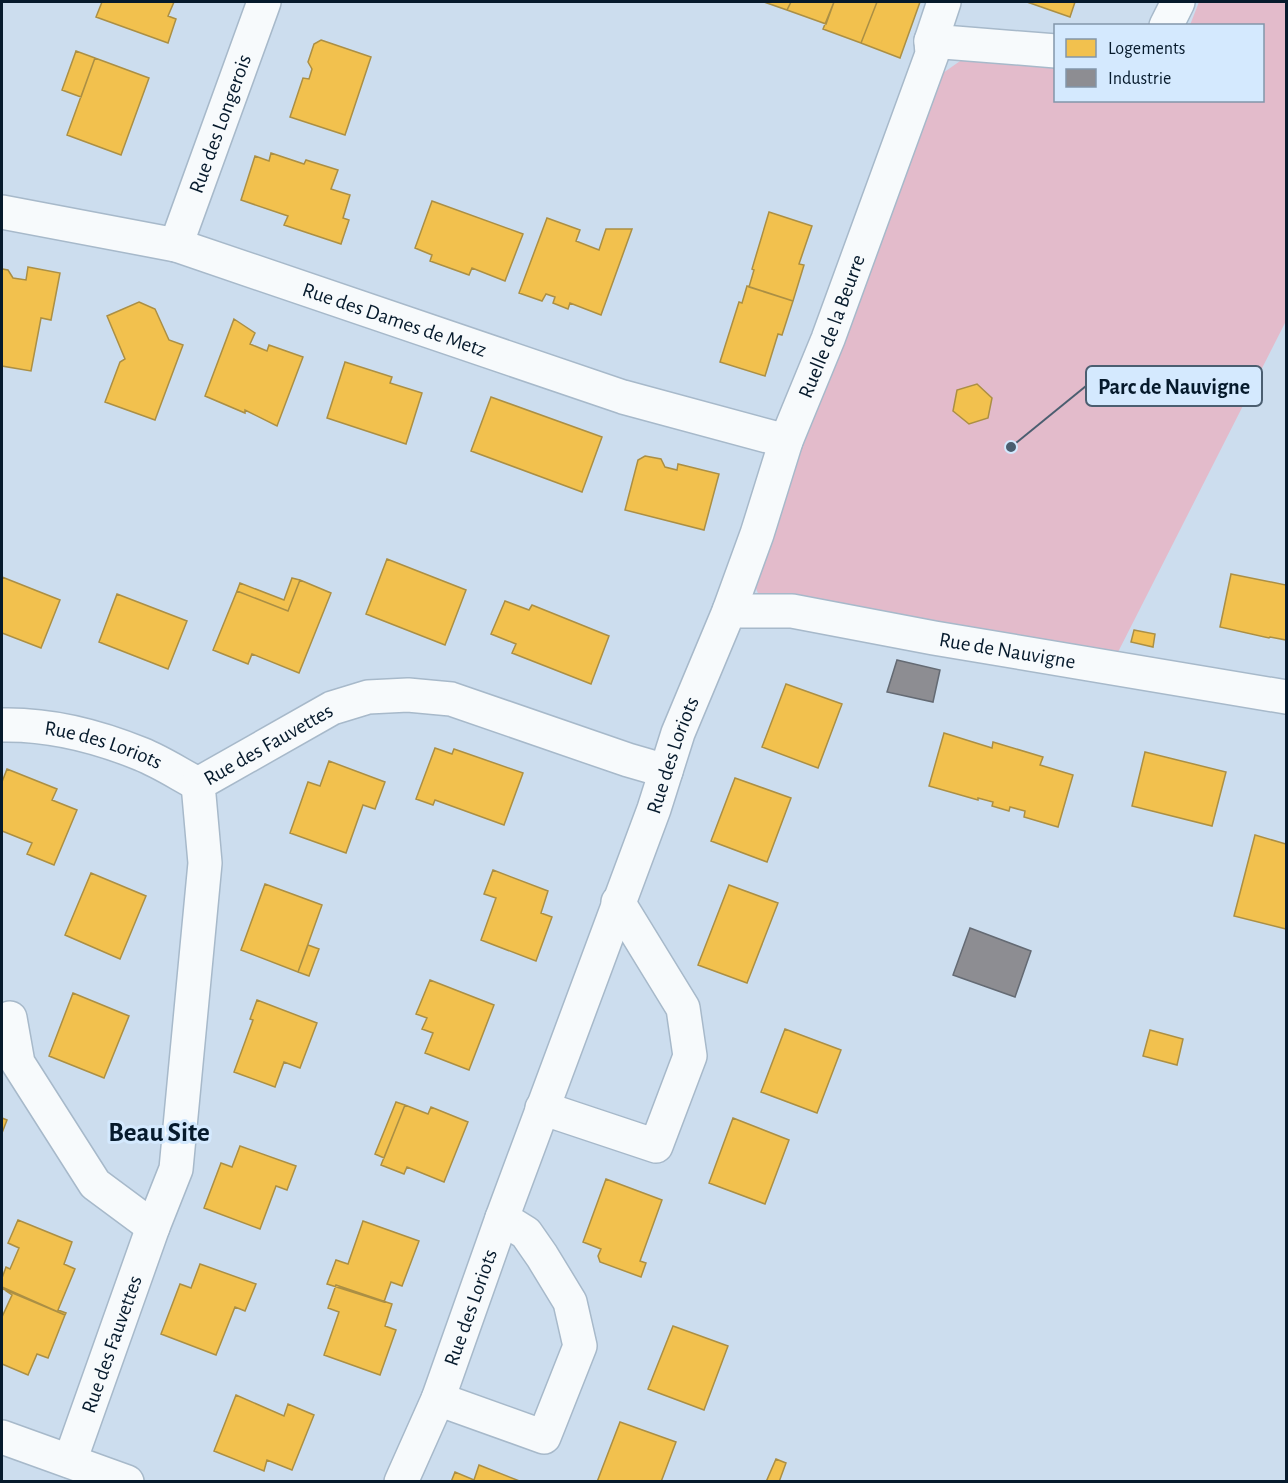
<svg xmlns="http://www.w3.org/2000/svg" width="1288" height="1483" viewBox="0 0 1288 1483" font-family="'Alegreya Sans',sans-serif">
  <rect width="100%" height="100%" fill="#cde"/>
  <!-- green -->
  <path fill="#e3bbcb" d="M1199 2H1286V321L1115 658 761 601 753 581 918 116 943 73 973 52 1055 61 1056 100H1262V26L1190 25Z"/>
  <!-- homes -->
  <path fill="#f2c14e" stroke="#ab8f44" stroke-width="1.5" d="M102 2H174L168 16 176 19 168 43 96 17Z
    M764 2H791L787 10Z
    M791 2H834L826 24 787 10Z
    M834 2H877L861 43 823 29Z
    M877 2H920L900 58 861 43Z
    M1027 2H1075L1070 17Z
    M321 40 371 57 345 135 290 117 303 78 309 79 312 69 308 62 314 44Z
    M76 51 95 58 81 97 62 90Z
    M95 58 149 78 121 155 67 135Z
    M271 153 304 164 306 160 338 170 331 189 350 195 343 218 349 220 341 244 284 225 288 216 241 200 255 156 269 161Z
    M432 201 523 234 505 281 472 268 469 275 430 261 432 255 415 248Z
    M769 212 812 226 799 264 804 265 793 301 749 287 754 270 752 269Z
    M547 218 580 230 576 241 599 250 606 229H632L601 315 570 303 568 309 553 303 555 297 546 294 542 301 519 293Z
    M28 267 60 273 51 320 41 318 31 371 2 366V269L8 270 13 278 26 280Z
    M747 286 793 301 782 335 778 334 765 376 720 362 739 302 742 303Z
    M139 302 155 309 169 340 183 345 155 420 105 402 120 362 125 359 107 316Z
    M234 319 255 333 250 344 267 351 269 345 303 357 277 426 245 410V413L205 396Z
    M345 362 392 377 390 383 422 393 406 444 327 418Z
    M977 384 992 398 988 418 969 424 953 411 957 390Z
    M491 397 602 437 582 492 471 451Z
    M645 456 661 459 665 467 677 470 678 464 719 474 704 530 625 510 638 460Z
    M387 559 466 590 445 645 366 614Z
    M1231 574 1286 585V640L1270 637 1269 638 1220 627Z
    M2 577 60 600 41 648 2 633Z
    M292 578 300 580 288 611 237 591 240 583 284 600Z
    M300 580 331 593 299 673 252 654 248 664 213 650 237 591 288 611Z
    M117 594 187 621 168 669 99 642Z
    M505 601 529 610 532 605 609 636 591 684 512 653 516 644 491 634Z
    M1134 630 1155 634 1153 647 1131 642Z
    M786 684 842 704 818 768 762 747Z
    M944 733 992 748 993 742 1043 757 1040 765 1073 775 1058 827 1024 817 1025 811 1010 807 1009 811 992 806 993 802 978 798V800L929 786Z
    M435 748 452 754 454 749 523 773 504 825 435 800 433 805 416 799Z
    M1145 752 1226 772 1212 826 1132 806Z
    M329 761 385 782 375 809 363 805 346 853 290 833 308 782 320 786Z
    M7 769 57 789 52 800 77 810 54 865 27 854 32 843 2 831V782Z
    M735 778 791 798 767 862 711 841Z
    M1255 835 1286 844V929L1234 916Z
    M493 870 548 891 541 913 552 917 536 961 481 940 496 898 484 894Z
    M91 873 146 896 120 959 65 935Z
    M265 884 322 905 298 972 241 950Z
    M729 885 778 903 747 983 698 965Z
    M308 945 319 949 309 976 298 972Z
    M430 980 494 1005 469 1070 425 1053 433 1033 422 1029 427 1018 416 1014Z
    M73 993 129 1016 104 1078 49 1056Z
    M257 1000 317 1023 300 1068 284 1062 275 1087 234 1072 253 1020 250 1019Z
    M785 1029 841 1050 817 1113 761 1092Z
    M1150 1030 1183 1039 1177 1065 1143 1056Z
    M396 1102 405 1105 384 1158 375 1154Z
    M405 1105 428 1114 431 1107 468 1122 444 1182 407 1167 404 1174 381 1165Z
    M2 1118 7 1120 2 1133Z
    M733 1118 789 1140 765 1204 709 1183Z
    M240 1146 296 1166 287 1190 276 1186 260 1229 204 1208 221 1163 232 1167Z
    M606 1179 662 1200 640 1261 646 1263 641 1277 600 1262 598 1256 601 1249 583 1242Z
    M18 1220 72 1242 64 1264 75 1269 58 1310 66 1313 65 1315 2 1287V1278L6 1267 10 1269 19 1248 8 1243Z
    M363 1221 419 1241 402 1286 391 1282 384 1302 327 1284 336 1260 348 1264Z
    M200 1264 256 1284 245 1311 235 1307 216 1355 161 1334 180 1284 191 1288Z
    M336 1285 392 1304 385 1326 396 1330 380 1375 324 1355 339 1312 328 1308Z
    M3 1289 65 1315 48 1358 37 1354 28 1375 2 1364V1317L12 1295Z
    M673 1326 728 1346 704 1410 648 1389Z
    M236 1395 284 1416 288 1404 314 1415 292 1470 267 1460 264 1471 214 1451Z
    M620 1422 676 1442 661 1482H597Z
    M776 1459 786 1463 779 1482H766Z
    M479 1465 522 1482H451L455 1472 474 1480Z"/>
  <!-- industry -->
  <path fill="#8d8d92" stroke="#646a73" stroke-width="1.5" d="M897 660 940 670 933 702 887 692Z
    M970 928 1031 951 1015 997 953 975Z"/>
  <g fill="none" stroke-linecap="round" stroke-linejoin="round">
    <defs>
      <g id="minor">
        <path d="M1166 26 1178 2"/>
        <path d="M931 41 1056 51"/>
        <path id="s1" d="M2 212 176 245 623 397 786 441"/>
        <path id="s2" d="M176 245 264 2"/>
        <path id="s3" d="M729 611H792L934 638 1286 697"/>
        <path id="s4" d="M2 725C49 724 97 736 141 754 161 762 179 774 198 784"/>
        <path d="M10 1018 18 1063 95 1184 153 1227"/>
        <path d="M542 1108 656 1146 690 1056 683 1008 618 902"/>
        <path d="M438 1399 544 1437 580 1346 570 1302 542 1256 526 1233 502 1218"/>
        <path d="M2 1437 127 1482"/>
        <path id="s5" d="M70 1461 153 1227 176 1169 205 863 198 784 332 708 368 697 408 695 451 699 628 760 666 771"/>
        <path id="s6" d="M401 1482 438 1399 502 1218 654 809 678 733 729 611 757 534 786 441 828 339 932 54 931 41 944 2"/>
      </g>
    </defs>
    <!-- minor casing -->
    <use href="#minor" stroke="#a7b9ca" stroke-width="36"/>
    <!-- minor -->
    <use href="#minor" stroke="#f7fafc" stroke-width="33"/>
  </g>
  <g text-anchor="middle" stroke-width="6" stroke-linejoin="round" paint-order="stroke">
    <!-- street labels -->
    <g font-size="21" fill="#061a2c" stroke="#d4e9fe">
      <text dy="7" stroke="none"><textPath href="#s2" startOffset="129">Rue des Longerois</textPath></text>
      <text dy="7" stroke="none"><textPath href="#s1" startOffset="408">Rue des Dames de Metz</textPath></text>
      <text dy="7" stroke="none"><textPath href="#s6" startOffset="1234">Ruelle de la Beurre</textPath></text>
      <text dy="7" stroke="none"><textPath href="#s3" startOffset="282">Rue de Nauvigne</textPath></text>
      <text dy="7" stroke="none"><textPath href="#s5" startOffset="778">Rue des Fauvettes</textPath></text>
      <text dy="7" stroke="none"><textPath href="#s4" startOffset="104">Rue des Loriots</textPath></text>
      <text dy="7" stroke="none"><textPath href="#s6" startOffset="776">Rue des Loriots</textPath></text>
      <text dy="7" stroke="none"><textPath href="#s6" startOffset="188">Rue des Loriots</textPath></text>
      <text dy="7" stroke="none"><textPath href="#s5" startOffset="124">Rue des Fauvettes</textPath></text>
    </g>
    <!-- district labels -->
    <g font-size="27" font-weight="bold" fill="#061a2c" stroke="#d4e9fe">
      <text x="159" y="1141">Beau Site</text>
    </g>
  </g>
  <!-- callouts -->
  <path fill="none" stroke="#4b5e70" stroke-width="2" d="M1011 447L1086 386"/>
  <circle fill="#4b5e70" stroke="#d4e9fe" stroke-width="2" cx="1011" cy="447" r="6"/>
  <rect fill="#d4e9fe" stroke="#4b5e70" stroke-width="2" x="1086" y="366" width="176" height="40" rx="6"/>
  <g font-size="22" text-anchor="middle" font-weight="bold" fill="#061a2c">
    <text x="1174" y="394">Parc de Nauvigne</text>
  </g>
  <!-- border -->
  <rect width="1288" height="1483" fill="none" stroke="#061a2c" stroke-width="6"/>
  <!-- legend -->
  <rect x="1054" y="24" width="210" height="78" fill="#d4e9fe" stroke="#8296aa" stroke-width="1.5"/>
  <rect x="1066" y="39" width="30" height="18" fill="#f2c14e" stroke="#8296aa" stroke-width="1.5"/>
  <text x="1108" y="54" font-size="18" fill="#061a2c">Logements</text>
  <rect x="1066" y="69" width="30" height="18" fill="#8d8d92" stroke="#8296aa" stroke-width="1.5"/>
  <text x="1108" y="84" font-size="18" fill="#061a2c">Industrie</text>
</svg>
